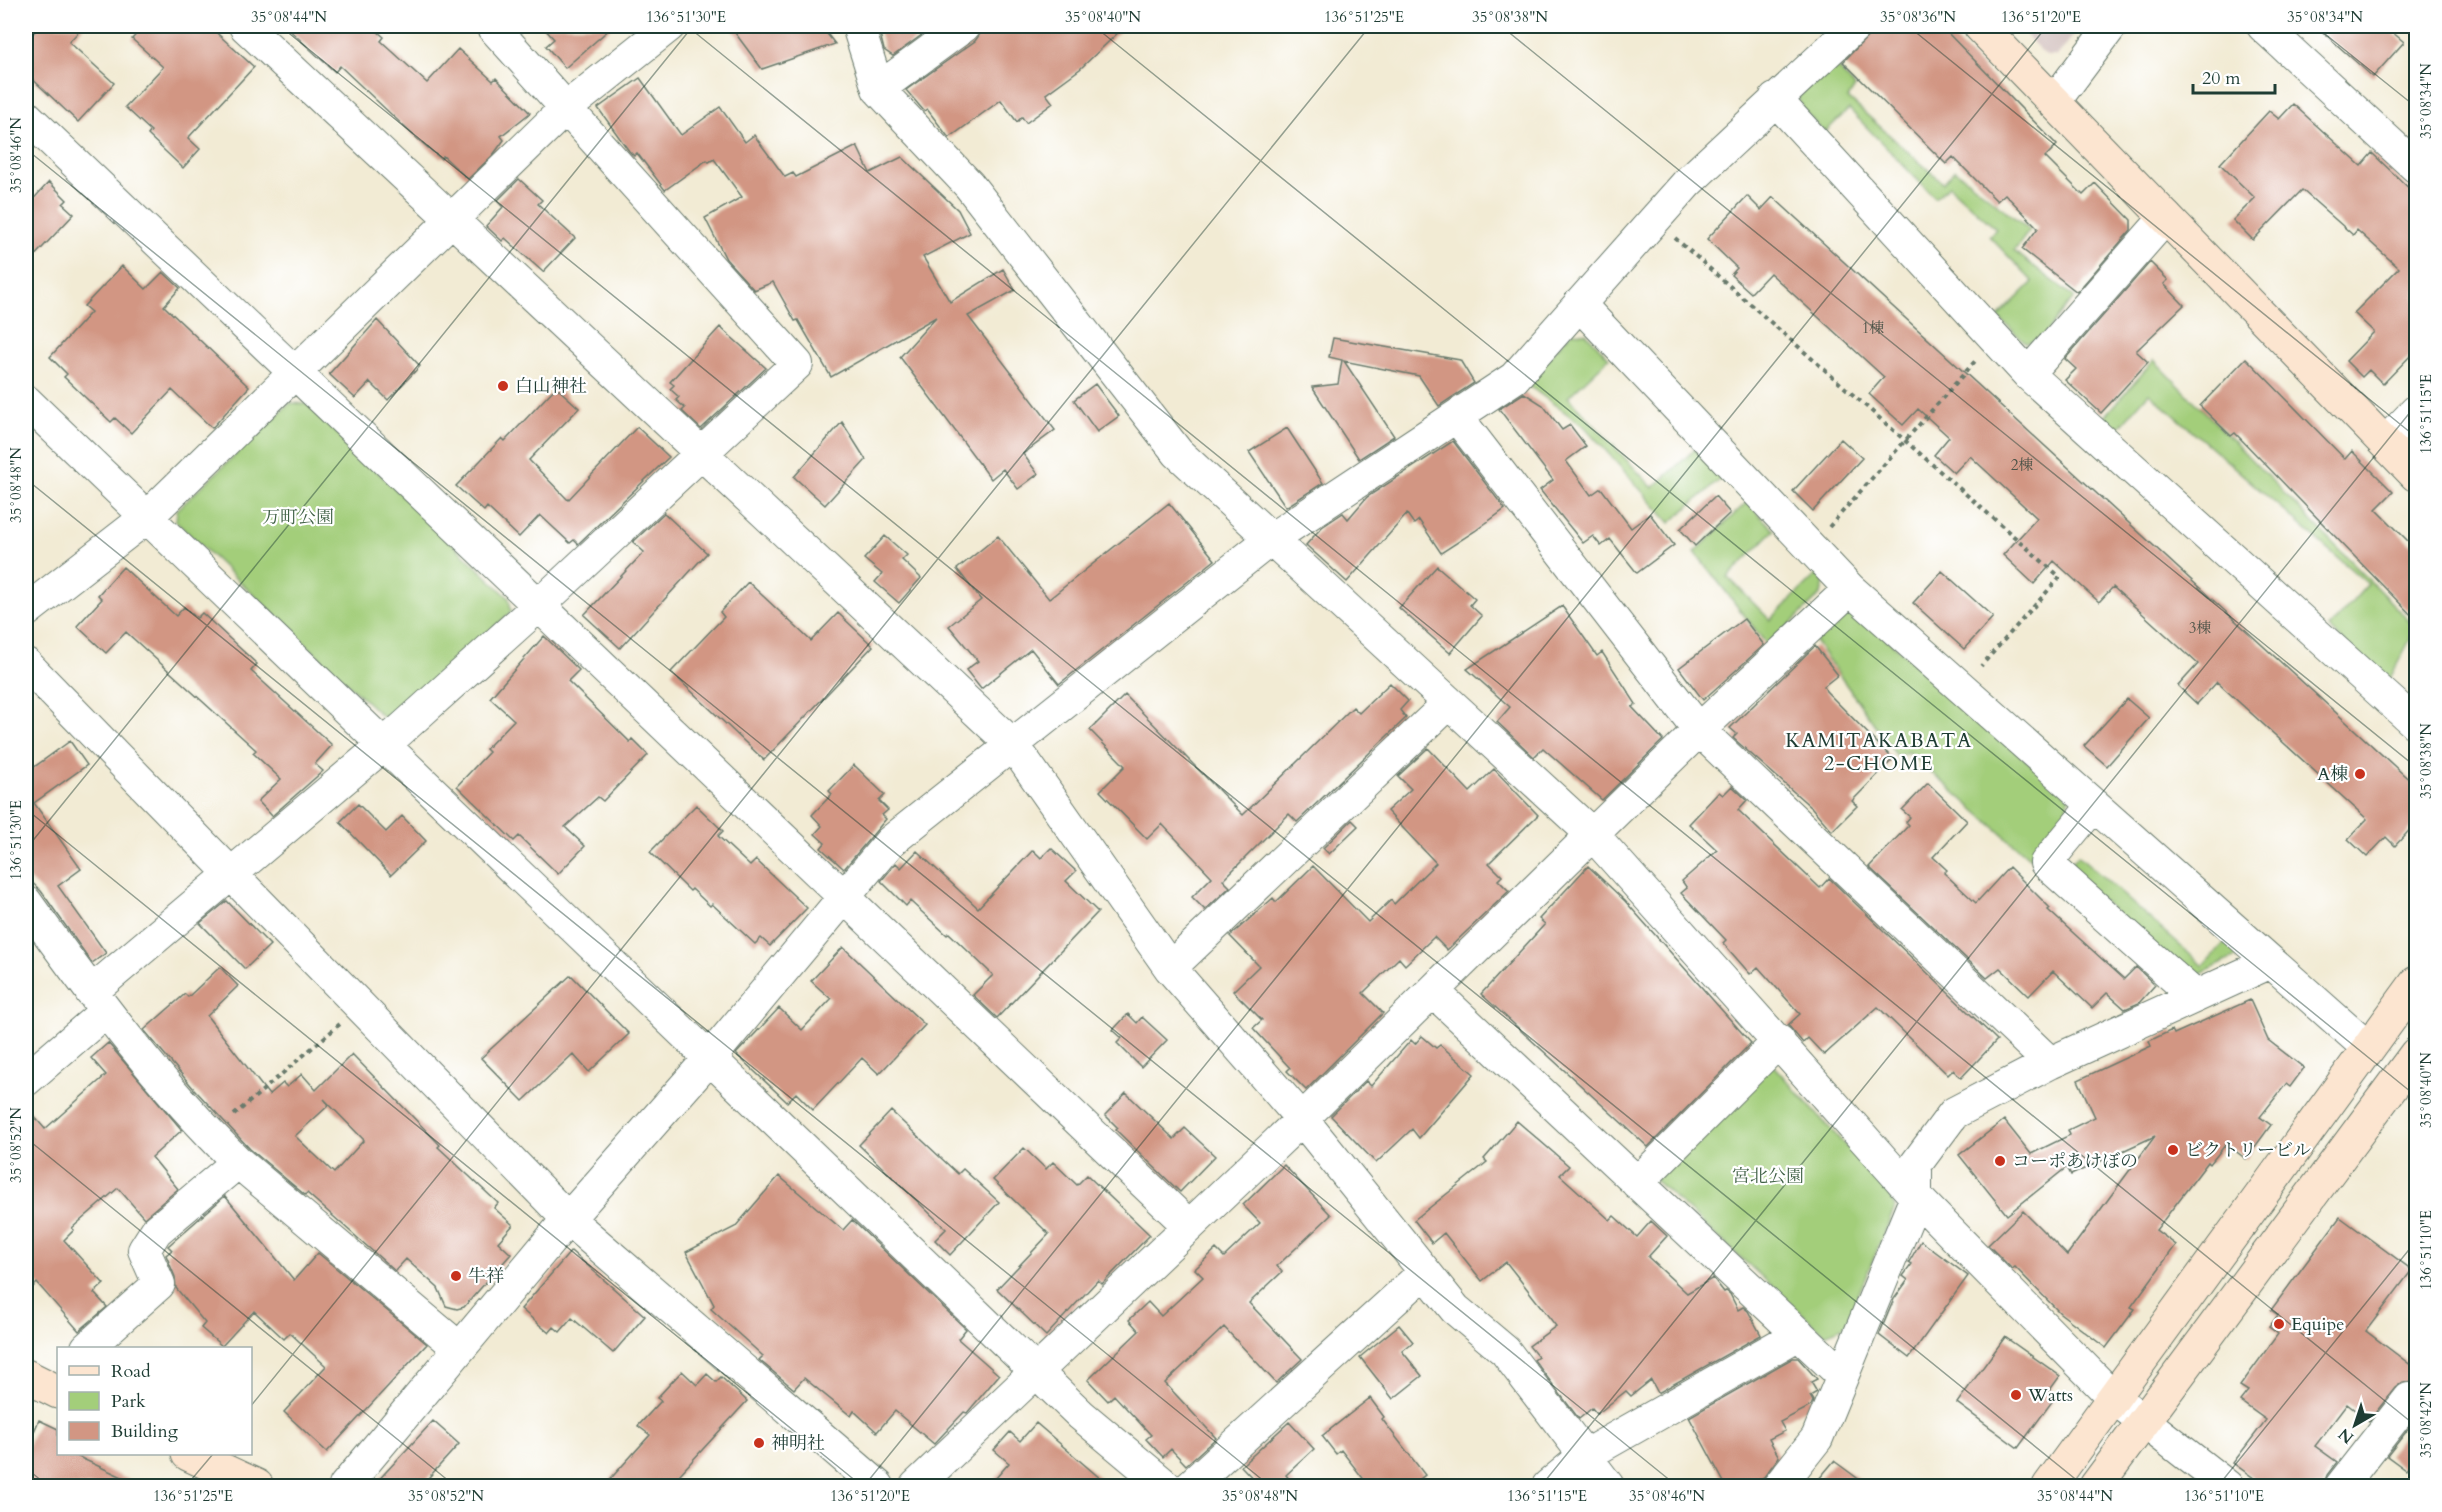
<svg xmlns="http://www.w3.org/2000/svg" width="2442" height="1512" viewBox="0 0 2442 1512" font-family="Cardo,'Noto Serif JP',serif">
  <rect width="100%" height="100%" fill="#fff"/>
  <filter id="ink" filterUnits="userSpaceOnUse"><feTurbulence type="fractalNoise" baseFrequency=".0167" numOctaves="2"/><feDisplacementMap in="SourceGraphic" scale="12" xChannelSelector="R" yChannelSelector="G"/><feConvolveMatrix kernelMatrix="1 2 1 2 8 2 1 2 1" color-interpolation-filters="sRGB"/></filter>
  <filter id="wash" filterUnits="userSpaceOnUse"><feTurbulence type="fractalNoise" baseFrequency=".008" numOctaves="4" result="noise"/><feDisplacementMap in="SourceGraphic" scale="24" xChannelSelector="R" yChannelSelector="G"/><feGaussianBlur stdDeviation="1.35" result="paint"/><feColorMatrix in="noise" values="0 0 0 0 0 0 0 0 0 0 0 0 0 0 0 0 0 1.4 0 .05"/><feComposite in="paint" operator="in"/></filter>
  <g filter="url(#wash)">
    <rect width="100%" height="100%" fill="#f2ebd4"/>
    <!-- industrial -->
    <path fill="#d1c0bd" d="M2017 26H2081L2057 56H2046Z"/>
    <!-- green -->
    <path fill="#a3ce7a" stroke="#618657" stroke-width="1.5" d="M1834 63 1855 87 1848 98 1943 183 1955 170 2030 230 2014 251 2074 297 2041 339 2026 343 1998 317 2033 282 1989 236 1996 229 1949 186 1935 198 1849 109 1824 133 1800 106 1798 96Z
      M1572 332 1586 333 1609 358 1568 397 1653 488 1695 449 1723 477 1670 523 1585 427 1525 383Z
      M2154 360 2416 628 2388 682 2329 628 2368 584 2149 393 2115 432 2102 420Z
      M290 403 307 404 509 598 511 612 394 717H383L176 522 177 510Z
      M1747 502 1774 530 1728 577 1770 620 1817 574 1824 582 1821 594 1768 646 1695 552Z
      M1842 613 1859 615 2069 797 2067 814 2030 858 1908 752 1897 756 1815 641Z
      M2078 855 2203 966 2225 942 2240 955 2190 979 2067 869Z
      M1770 1062 1889 1194 1895 1208 1845 1326 1825 1334 1655 1180Z"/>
    <g id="blocks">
      <!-- building -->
      <path fill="#d29683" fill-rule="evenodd" d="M40 26H84L69 42 114 83 78 122 26 73V41Z
        M144 26H209L254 67 188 138 200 149 183 168 148 135 151 131 125 107 163 67 132 39Z
        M285 26H371L384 37 381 41 427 83 458 49 493 81 496 78 530 113 501 136 504 140 493 155 468 179 443 156 441 159 413 135 340 66 335 72Z
        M542 26H613L565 68 546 46 554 39Z
        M730 26H821L835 44 762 69Z
        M878 26H934L893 56 884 50Z
        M982 26H1125L1080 69 1046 94 1053 103 1026 123 1022 117 1017 122 1001 100 949 138 927 109 924 111 906 90 975 41 980 34Z
        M1878 26H1941L2057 145 2045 157 2083 195 2095 183 2131 220V230L2077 292 2022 249 2038 228 2005 194 1997 201 1953 157 1946 164 1843 62Z
        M2316 26H2385L2404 42 2373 77Z
        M640 78 681 135 720 107 745 142 754 135 785 177 793 173 796 177 857 146 870 173 902 157 958 210 970 233 923 257 950 302 1003 269 1015 290 968 316 1055 430 1023 454 1038 474 1018 489 1003 469 991 479 900 357 936 317 831 377 798 320 795 321 773 282 754 290 726 259 705 218 742 197 714 159 709 162 707 160 665 190 637 153 634 156 629 151 598 108Z
        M2293 104 2361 166 2372 153 2416 195V350L2383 384 2369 370 2362 377 2346 361 2374 332 2354 313 2399 268 2357 230 2353 235 2302 190 2253 240 2233 220 2255 198 2220 164 2269 111 2279 119Z
        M519 179 542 200 538 204 575 238 543 272 505 238 502 241 486 226 503 207 497 201Z
        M49 182 67 200 63 204 74 214 26 265V207Z
        M1747 196 1761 210 1773 197 2416 786V823L2395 846 2386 837 2367 857 2348 839 2367 819 2217 682 2197 704 2178 686 2198 664 2113 587 2099 602 2054 561 2034 584 2003 555 2037 518 1970 456 1954 473 1934 455 1949 437 1918 409 1903 425 1869 394 1884 377 1770 273 1751 293 1731 275 1737 268 1707 239Z
        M2150 262 2168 280 2164 284 2184 305 2136 351 2148 362 2101 413 2065 380 2076 369 2065 359Z
        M122 266 146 289 163 272 180 288 164 306 249 387 212 428 172 390 131 433 115 418 111 422 64 377 67 374 50 357 91 312 84 306Z
        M377 320 420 366 388 400 370 382 355 398 329 374Z
        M720 327 766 368 701 429 682 411 685 408 676 400 679 397 670 389 674 385 670 382Z
        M1333 338 1460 360 1474 383 1439 406 1419 376 1344 361 1394 436 1359 459 1312 387 1338 384 1342 360 1329 357Z
        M2246 358 2345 459 2352 451 2393 492 2376 509 2416 549V620L2235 433 2231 436 2200 406Z
        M1095 384 1119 416 1097 432 1074 400Z
        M556 387 579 408 529 460 568 500 637 427 669 457 578 544 574 540 570 543 540 515 519 537 487 507 484 511 456 486 502 438 505 441Z
        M1524 393 1543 405 1562 430 1570 425 1586 446 1566 461 1591 495 1601 488 1631 528 1650 514 1674 545 1637 573 1610 539 1601 546 1593 536 1583 543 1540 490 1553 480 1499 409Z
        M842 422 866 460 825 505 794 477Z
        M1287 428 1323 483 1286 507 1249 452Z
        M1841 439 1862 458 1813 511 1793 491Z
        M1453 441 1505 509 1475 531 1441 553 1419 520 1414 524 1407 514 1347 582 1306 545 1322 527 1343 513 1348 519 1367 497Z
        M1715 496 1730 513 1695 546 1680 529Z
        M1169 503 1215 560 1059 684 1031 649 981 689 966 670 978 661 949 626 981 600 957 569 998 536 1049 599Z
        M664 513 707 553 620 648 584 615 644 552 633 542Z
        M885 536 907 555 902 560 921 578 899 603 875 582 882 574 864 559Z
        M1437 566 1475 599 1470 605 1482 616 1450 653 1399 608Z
        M123 567 176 616 184 607 197 618 202 613 257 664 251 671 332 745 315 764 323 771 272 816 258 801 281 779 253 753 256 750 126 632 106 653 77 626 102 599 98 595Z
        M1942 571 1993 617 1964 649 1913 603Z
        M748 582 811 641 838 613 873 646 764 760 671 672 724 617 720 612Z
        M1562 606 1597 656 1602 652 1636 704 1632 707 1663 740 1602 800 1543 748 1534 757 1497 722 1510 707 1467 669Z
        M1744 619 1764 645 1703 700 1679 668Z
        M544 636 579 670 568 681 630 742 632 739 648 755 603 801 598 797 565 827 585 846 558 874 519 836 514 841 457 786 489 752 486 749 514 720 490 698Z
        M1815 646 1838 675 1824 686 1826 691 1893 759 1852 801 1857 806 1832 831 1812 808 1733 738 1737 734 1730 728Z
        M1390 683 1408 701 1400 710 1406 718 1297 822 1289 814 1223 880 1230 887 1205 910 1192 897 1212 877 1162 824 1147 839 1100 791 1125 766 1090 730 1125 695 1243 815 1353 707 1359 713Z
        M2127 699 2149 718 2107 766 2084 746Z
        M70 741 87 765 34 803 81 869 58 886 106 953 92 963 41 891 26 877V773Z
        M1428 748 1470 792 1494 769 1538 815 1489 863 1502 876 1498 880 1509 891 1447 950 1434 937 1405 965 1399 958 1363 993 1383 1013 1306 1090 1287 1071 1290 1068 1253 1028 1262 1020 1233 991 1259 966 1230 936 1273 898 1276 902 1313 866 1368 922 1391 900 1394 904 1436 863 1387 811 1411 789 1398 776Z
        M854 765 885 795 879 801 888 810 882 815 886 819 844 869 821 848 825 843 815 834 822 826 812 815 832 794 829 791Z
        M1928 783 1967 821 1933 857 1947 870 1944 873 1976 903 2009 867 2050 908 2048 910 2124 979 2136 967 2155 985 2139 1003 2125 1009 2107 993 2092 1008 2053 971 2029 996 2000 968 1987 978 1869 867 1909 825 1906 822 1910 817 1902 810Z
        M1732 786 1747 800 1738 810 1820 888 1829 878 1997 1040 1961 1078 1953 1070 1948 1075 1878 1007 1824 1055 1808 1038 1803 1043 1788 1025 1800 1014 1758 967 1750 974 1723 943 1726 940 1681 893 1687 888 1682 881 1717 850 1689 824 1719 792 1723 795Z
        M358 804 386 832 402 816 426 841 391 875 340 822Z
        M696 805 723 831 718 836 750 866 756 860 807 908 770 946 761 938 755 944 712 904 710 906 692 889 690 891 650 852Z
        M1352 820 1358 826 1329 854 1323 848Z
        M1051 848 1076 871 1066 881 1098 912 997 1018 973 995 993 975 949 933 947 935 910 901 906 906 881 881 896 863 901 868 917 851 978 908 1033 850 1041 858Z
        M1588 866 1625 901 1751 1043 1648 1147 1481 994 1545 924 1539 919Z
        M227 901 270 945 245 969 200 923Z
        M843 947 925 1025 879 1074 862 1058 813 1110 796 1093 787 1102 736 1054 779 1008 802 1030 831 999 811 981Z
        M220 967 238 986 207 1016 269 1095 283 1083 287 1087 302 1074 316 1090 352 1054 440 1145 438 1147 498 1203 494 1208 513 1225 498 1242 511 1254 464 1307 457 1309 446 1306 438 1288 406 1259 395 1271 307 1193 305 1195 250 1149 194 1089 144 1030 185 994 188 997ZM324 1099 364 1140 334 1173 295 1136 329 1105Z
        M571 975 629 1034 589 1072 573 1054 523 1101 481 1058Z
        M2250 1000 2268 1040 2304 1068 2290 1087 2286 1084 2260 1117 2271 1125 2246 1159 2226 1144 2210 1164 2208 1162 2156 1230 2176 1245 2131 1307 2135 1309 2106 1348 2060 1313 2015 1267 2012 1269 1988 1245 2023 1211 2067 1255 2155 1136 2071 1175 2067 1167 2007 1215 1959 1155 2004 1120 2031 1154 2070 1135 2068 1130 2095 1117 2078 1080 2151 1046 2149 1041 2172 1030 2174 1034Z
        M1128 1014 1137 1023 1142 1017 1167 1040 1141 1067 1117 1043 1122 1038 1113 1030Z
        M1422 1036 1436 1048 1440 1045 1474 1074 1419 1138 1412 1129 1376 1163 1331 1116 1366 1081 1371 1086 1411 1040 1415 1044Z
        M108 1043 182 1130 152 1157 178 1189 144 1218 118 1188 72 1228 74 1230 64 1240 104 1284 94 1293 107 1307 79 1331 37 1283 26 1294V1107L45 1129 106 1075 91 1058Z
        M1126 1093 1174 1139 1185 1128 1215 1156 1180 1192 1116 1130 1118 1128 1105 1115Z
        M891 1111 958 1174 963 1169 999 1202 950 1255 935 1240 946 1229 859 1145Z
        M1517 1121 1569 1166 1560 1175 1610 1220 1614 1216 1637 1237 1651 1221 1667 1236 1648 1257 1687 1293 1713 1278 1724 1292 1726 1291 1730 1294 1738 1310 1743 1307 1748 1311 1761 1335 1658 1393 1651 1380 1631 1396 1626 1391 1597 1414 1592 1408 1579 1419 1534 1360 1538 1357 1529 1346 1556 1326 1506 1262 1482 1281 1444 1233 1432 1243 1414 1220 1487 1162 1484 1159Z
        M1024 1148 1046 1169 1053 1162 1077 1185 1087 1175 1150 1235 1102 1284 1098 1280 1046 1336 997 1289 1049 1234 993 1180Z
        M1284 1165 1331 1215 1277 1266 1282 1272 1249 1303 1302 1359 1276 1383 1224 1327 1165 1383 1216 1438 1186 1465 1171 1449 1163 1457 1146 1439 1151 1435 1114 1395 1108 1401 1088 1380 1139 1331 1129 1320 1148 1302 1161 1316 1203 1277 1195 1269 1216 1249 1224 1257 1260 1223 1243 1205Z
        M779 1176 843 1230 852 1220 966 1329 958 1339 999 1375 967 1413 964 1412 934 1444 895 1411 877 1432 854 1411 851 1416 804 1378 794 1389 759 1360 763 1356 711 1309 714 1305 686 1252 735 1227Z
        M225 1196 294 1280 318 1253 427 1344 327 1452 284 1412 326 1366 290 1333 284 1339 254 1311 222 1346 201 1328 205 1323 176 1288 175 1277 166 1255 172 1250 168 1246Z
        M2340 1217 2412 1270 2366 1331 2416 1369V1383L2403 1382 2395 1388 2369 1421 2347 1404 2315 1446 2337 1462 2327 1475 2323 1486H2265L2233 1463 2266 1420 2240 1401 2248 1391 2240 1386 2278 1334 2269 1327 2278 1315 2271 1310Z
        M1921 1241 1968 1276 1909 1358 1879 1335 1894 1299 1908 1280 1903 1276 1912 1264 1909 1262Z
        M571 1251 645 1316 613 1353 572 1318 560 1332 554 1327 549 1333 521 1309Z
        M1399 1325 1413 1342 1402 1351 1422 1376 1393 1399 1360 1357Z
        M2005 1337 2060 1376 2049 1391 2056 1396 2018 1448 1957 1403Z
        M1793 1358H1798L1817 1379 1811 1382 1817 1392 1810 1396 1813 1401 1811 1406 1780 1422 1785 1431 1769 1439 1779 1457 1764 1477 1746 1486H1726L1689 1417Z
        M682 1371 697 1385 707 1374 716 1382 721 1377 747 1401 669 1486H604L650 1435 638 1426 661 1401 657 1398Z
        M1370 1398 1384 1417 1382 1419 1425 1475 1411 1486H1369L1341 1450 1336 1454 1322 1436Z
        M39 1420 58 1429V1454H72L142 1486H26V1450Z
        M433 1421 459 1444 421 1486H373Z
        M1289 1422 1314 1449 1286 1475 1295 1486H1260L1241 1466Z
        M2416 1422V1456L2406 1470 2387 1456 2413 1423Z
        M1036 1423 1109 1486H989L1009 1463 994 1450 1010 1432 1020 1441Z
        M1834 1461 1868 1486H1813Z"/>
    </g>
  </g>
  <g filter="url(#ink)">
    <use href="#blocks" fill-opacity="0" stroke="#697a6c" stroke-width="1.5"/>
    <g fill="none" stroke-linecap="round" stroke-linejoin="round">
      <defs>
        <path id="street" d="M245 26 1014 746 1170 968 1302 1119 1455 1309 1505 1351 1608 1486
          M858 26 878 89 969 185 1178 453 1594 836 1916 1197 2114 1398 2227 1486
          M2263 26 2416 167
          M878 89 964 26
          M1775 99 2028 374 2416 724
          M2054 102 2111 26
          M26 116 1189 1226
          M1579 304 1850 589 2368 1048
          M2028 374 2166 217
          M26 401 1081 1415 1166 1486
          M1457 417 1699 730 2050 1063
          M2385 443 2416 411
          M26 611 147 517 565 109 669 26
          M26 664 568 1219 878 1486
          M2094 805 2046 863 2195 996
          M26 902C91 993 158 1084 238 1162L459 1348
          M1170 968 1449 703
          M91 992 384 745 537 607 797 364 492 26
          M1434 992 1841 1374
          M26 1080 105 1012
          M1637 1183 1779 1041
          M87 1348 159 1284 144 1250 156 1231 238 1162
          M345 1486 568 1219 709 1059 890 842 1271 539 1514 378 1688 182 1855 26
          M916 1486 1302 1119 1699 730 1850 589
          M1190 1486 1425 1272
          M1548 1486 1584 1456 1799 1334
          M1779 1486 1817 1438 1916 1197V1164L1954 1113 2050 1063 2271 962
          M2341 1486 2409 1399 2416 1405"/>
        <path id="secondary" d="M1980 26 2416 475
          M26 1376 58 1392
          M188 1454 257 1486
          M2049 1486 2416 983
          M2096 1486 2416 1054"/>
      </defs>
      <!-- street casing -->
      <use href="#street" stroke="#697a6c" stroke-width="34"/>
      <!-- secondary casing -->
      <use href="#secondary" stroke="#697a6c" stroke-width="35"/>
      <!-- path -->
      <path stroke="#697a6c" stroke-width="4" stroke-dasharray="4.5 4.5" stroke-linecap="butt" d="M1675 238 2060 577 1981 666
        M1829 527 1977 359
        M234 1115 340 1024"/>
      <!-- street -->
      <use href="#street" stroke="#fff" stroke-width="32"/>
      <!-- secondary -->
      <use href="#secondary" stroke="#fce5d0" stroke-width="33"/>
    </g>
  </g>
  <!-- ticks -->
  <path fill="none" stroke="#1f3d34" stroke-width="1.5" stroke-opacity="0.45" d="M280 26 2084 1486M687 26 2416 1426M1094 26 2416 1096M1501 26 2416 767M1908 26 2416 437M2315 26 2416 107M26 149 1677 1486M26 479 1270 1486M26 809 862 1486M26 849 693 26M26 1138 455 1486M250 1407 1370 26M26 1468 48 1486M186 1486 213 1454M864 1486 2047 26M1541 1486 2416 405M2218 1486 2416 1241"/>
  <!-- markers -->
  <g fill="#c8321e" stroke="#fff" stroke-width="2">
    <circle cx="503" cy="386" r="6"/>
    <circle cx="2360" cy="774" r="6"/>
    <circle cx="2173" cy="1150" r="6"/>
    <circle cx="2000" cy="1161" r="6"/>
    <circle cx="456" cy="1276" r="6"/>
    <circle cx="2279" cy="1324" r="6"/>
    <circle cx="2016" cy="1395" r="6"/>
    <circle cx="759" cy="1443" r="6"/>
  </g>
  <g text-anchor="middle" stroke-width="4.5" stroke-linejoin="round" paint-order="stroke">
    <!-- number labels -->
    <g font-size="15" fill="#4c5348">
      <text x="1873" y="333">1棟</text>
      <text x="2022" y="470">2棟</text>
      <text x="2200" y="633">3棟</text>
    </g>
    <!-- poi labels -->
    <g font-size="18" fill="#1f3d34" stroke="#fff" text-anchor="start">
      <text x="515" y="392">白山神社</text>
      <text x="2348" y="780" text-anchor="end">A棟</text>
      <text x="2185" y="1156">ビクトリービル</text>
      <text x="2012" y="1167">コーポあけぼの</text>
      <text x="468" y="1282">牛祥</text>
      <text x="2291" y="1330">Equipe</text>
      <text x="2028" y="1401">Watts</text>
      <text x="771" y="1449">神明社</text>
    </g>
    <!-- park labels -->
    <g font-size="18" fill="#406146" stroke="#fff">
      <text x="298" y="523">万町公園</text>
      <text x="1768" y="1182">宮北公園</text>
    </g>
    <!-- neighbourhood labels -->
    <g font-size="20" letter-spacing="1.5" fill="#1f3d34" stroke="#fff">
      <text x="1879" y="747">KAMITAKABATA<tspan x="1879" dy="23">2-CHOME</tspan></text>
    </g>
  </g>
  <!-- margin -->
  <rect width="2442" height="1512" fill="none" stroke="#fff" stroke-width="66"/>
  <!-- legend -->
  <rect x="57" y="1347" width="195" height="108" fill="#ffffff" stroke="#a5b1ae" stroke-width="1.5"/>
  <rect x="69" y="1366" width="30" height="9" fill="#fce5d0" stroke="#a5b1ae" stroke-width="1.5"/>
  <text x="111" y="1377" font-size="18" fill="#1f3d34">Road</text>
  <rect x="69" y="1392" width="30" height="18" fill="#a3ce7a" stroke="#a5b1ae" stroke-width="1.5"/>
  <text x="111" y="1407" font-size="18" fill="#1f3d34">Park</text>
  <rect x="69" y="1422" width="30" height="18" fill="#d29683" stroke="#a5b1ae" stroke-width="1.5"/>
  <text x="111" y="1437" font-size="18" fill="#1f3d34">Building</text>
  <!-- north arrow -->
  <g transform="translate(2355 1425) rotate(219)" stroke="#ffffff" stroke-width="4.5" paint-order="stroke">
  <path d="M0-4.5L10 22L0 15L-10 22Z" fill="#1f3d34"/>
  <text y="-9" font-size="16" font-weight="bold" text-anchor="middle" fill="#1f3d34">N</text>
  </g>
  <!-- scale -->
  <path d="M2193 84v9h82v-9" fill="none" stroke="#1f3d34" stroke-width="3"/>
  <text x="2202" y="84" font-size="18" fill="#1f3d34" stroke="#ffffff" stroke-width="4.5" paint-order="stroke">20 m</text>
  <rect x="33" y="33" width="2376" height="1446" fill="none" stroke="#1f3d34" stroke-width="2"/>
  <g font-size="15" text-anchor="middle" fill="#1f3d34">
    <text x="289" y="22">35°08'44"N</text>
    <text x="686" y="22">136°51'30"E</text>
    <text x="1103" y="22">35°08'40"N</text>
    <text x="1364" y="22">136°51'25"E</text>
    <text x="1510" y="22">35°08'38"N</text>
    <text x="1918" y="22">35°08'36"N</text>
    <text x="2041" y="22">136°51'20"E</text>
    <text x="2325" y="22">35°08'34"N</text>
    <text transform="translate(2426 101) rotate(-90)" y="5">35°08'34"N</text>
    <text transform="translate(16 155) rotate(-90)" y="5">35°08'46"N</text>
    <text transform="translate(2426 414) rotate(-90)" y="5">136°51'15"E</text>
    <text transform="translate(16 485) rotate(-90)" y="5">35°08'48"N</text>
    <text transform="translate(2426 761) rotate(-90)" y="5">35°08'38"N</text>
    <text transform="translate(16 840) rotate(-90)" y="5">136°51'30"E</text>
    <text transform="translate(2426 1090) rotate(-90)" y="5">35°08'40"N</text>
    <text transform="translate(16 1145) rotate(-90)" y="5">35°08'52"N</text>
    <text transform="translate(2426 1250) rotate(-90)" y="5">136°51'10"E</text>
    <text transform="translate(2426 1420) rotate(-90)" y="5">35°08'42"N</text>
    <text x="193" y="1501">136°51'25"E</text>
    <text x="446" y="1501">35°08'52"N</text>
    <text x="870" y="1501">136°51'20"E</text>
    <text x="1260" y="1501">35°08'48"N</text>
    <text x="1547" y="1501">136°51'15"E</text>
    <text x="1667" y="1501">35°08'46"N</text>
    <text x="2075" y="1501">35°08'44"N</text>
    <text x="2224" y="1501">136°51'10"E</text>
  </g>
</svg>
